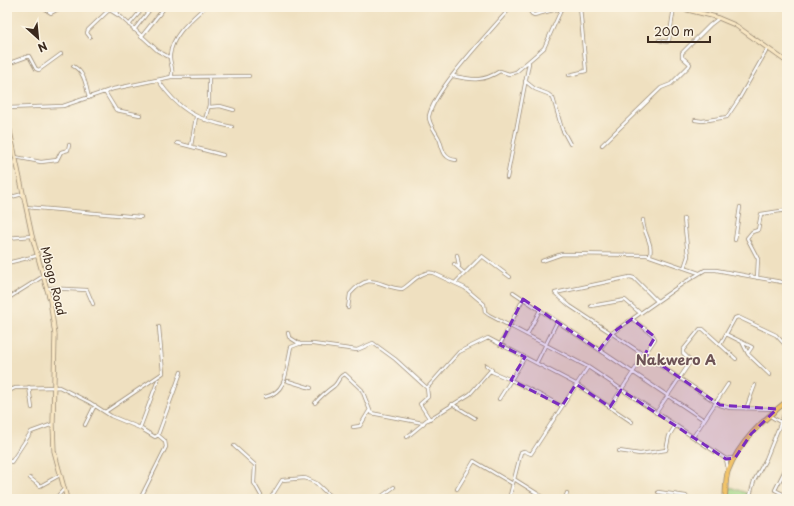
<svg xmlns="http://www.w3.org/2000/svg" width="794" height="506" viewBox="0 0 794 506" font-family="'Playpen Sans',sans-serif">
  <rect width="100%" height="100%" fill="#fcf5e5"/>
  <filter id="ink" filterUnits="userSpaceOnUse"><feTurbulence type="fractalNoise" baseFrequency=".025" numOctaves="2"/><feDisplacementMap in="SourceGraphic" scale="8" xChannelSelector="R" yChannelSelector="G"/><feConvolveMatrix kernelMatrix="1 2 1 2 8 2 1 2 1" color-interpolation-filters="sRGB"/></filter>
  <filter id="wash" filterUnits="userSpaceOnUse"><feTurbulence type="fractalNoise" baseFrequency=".012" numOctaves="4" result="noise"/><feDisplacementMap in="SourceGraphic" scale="16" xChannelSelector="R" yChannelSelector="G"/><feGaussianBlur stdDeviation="0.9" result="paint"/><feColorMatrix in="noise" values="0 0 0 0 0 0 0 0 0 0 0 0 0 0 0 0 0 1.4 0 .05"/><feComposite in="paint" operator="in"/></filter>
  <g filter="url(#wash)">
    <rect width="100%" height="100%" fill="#efe0c0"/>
    <!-- green -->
    <path fill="#a3d788" stroke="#6f8053" d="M730 487 749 494 747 499H728Z"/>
  </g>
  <g filter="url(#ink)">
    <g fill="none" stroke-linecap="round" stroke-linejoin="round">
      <defs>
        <path id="street" d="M42 7 51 13 62 7
          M105 7 121 17 158 51 169 57
          M527 7 532 14 534 15 565 7
          M631 7H638
          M116 14 121 7
          M129 25 144 7
          M134 30 152 7
          M90 37 87 33 88 30 109 10
          M141 37 165 7
          M659 40 667 42 669 40 674 7
          M7 64 29 56 36 69 39 70 61 54
          M73 66C85 72 86 86 89 98
          M569 75 586 71 580 7
          M453 76C473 80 483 82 500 71L509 74 516 72 544 48 562 8
          M171 77 249 76
          M158 80C178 110 197 120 232 127
          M525 81 535 89 548 94 553 98 562 129 570 144
          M105 92 116 110 140 115
          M209 107 220 106 234 110
          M7 108 63 106 113 89 171 77C175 70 169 63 170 55 172 35 191 20 205 7
          M205 120 209 105V77
          M695 120 702 121 727 117 739 99 768 48
          M177 143 223 155
          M602 145 661 88 671 84 689 66 690 64 682 57V53L710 25 719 18
          M191 146 196 117
          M15 157 41 162 57 160 61 152 68 150 69 145
          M456 160C444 159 443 151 440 141 438 134 428 124 429 116 435 88 491 31 511 7
          M507 178 529 63
          M7 198 23 194
          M26 207 141 217
          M684 219 688 256 684 268
          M643 220C643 234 653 242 650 255
          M7 238 32 236
          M735 240 740 207
          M457 255 459 266
          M542 261 562 254 647 255 699 273
          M7 263 36 256
          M454 264 464 273
          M757 278 758 259 747 238 752 232 758 230 761 214 787 210
          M455 283 482 256 510 277
          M46 288 87 290 93 304
          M513 292 704 420
          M7 299 42 277
          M657 301 634 278 630 277 555 293 570 306 720 405 730 408 776 409
          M591 306 625 300 640 313
          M348 308 350 294C372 269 379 288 402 289 411 284 421 270 433 273L465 288 484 304 485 312 489 315 588 367 726 459 734 458
          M288 333 289 337 300 344H313L357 350 373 343 395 359 427 388
          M726 334 742 342 748 354 770 375
          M527 335 540 310
          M776 335 787 347
          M742 342 752 347 748 353
          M500 345 523 299
          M720 345 735 318 738 317 776 335
          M599 350 612 333 682 284 705 270H716L787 283
          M537 362 557 322
          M486 365 492 370
          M288 381 311 388
          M7 385 10 389
          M29 387 32 408
          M427 388 459 352 488 338 576 384 632 422
          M7 392 15 388 59 387 89 402 111 416 140 428 155 437 158 435 181 372
          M265 397C289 392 286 366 291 347L299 344
          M499 399 511 380 562 406
          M315 403C321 396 327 391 334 386 339 382 338 376 345 374L362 390 371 413 423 423 429 418 420 404 428 397 427 388
          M452 404 475 418
          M610 407 655 339 652 334 632 319
          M746 409 755 385
          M105 412 163 373 159 327
          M656 413 691 361 683 353V350L700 329H703L736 359
          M7 416H10
          M770 416 787 426
          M428 420 470 394 490 371 511 380 525 357
          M85 425 95 405
          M353 427 360 426 369 411
          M140 428 158 380
          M407 437 424 423
          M693 437 728 384
          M234 446 255 465 254 483 263 499
          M619 451 640 454 666 450 669 436 675 426
          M7 459 11 462 12 461 31 432 53 424
          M726 459 728 469
          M787 466 775 490 787 496
          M30 478 40 486 60 475
          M514 479 546 499
          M457 489 474 461 513 484
          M658 492 686 496 688 499
          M55 499 64 489
          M140 499 166 447 165 441 158 435
          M270 499 282 480 305 478 316 483 333 499
          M378 499 394 487
          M509 499 521 452 524 451 531 454 588 367
          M565 499 567 493
          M749 499 754 481 766 459 787 407"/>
        <path id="secondary" d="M676 7 716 17 735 25 787 62
          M7 117 32 236 50 300 55 335 53 424 54 451 67 499"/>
        <path id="primary" d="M725 499C726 490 725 480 728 471 739 442 763 420 787 401"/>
      </defs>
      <!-- street casing -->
      <use href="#street" stroke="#95856f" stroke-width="4"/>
      <!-- secondary casing -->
      <use href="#secondary" stroke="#95856f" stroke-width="5"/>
      <!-- primary casing -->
      <use href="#primary" stroke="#95856f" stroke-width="5.5"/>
      <!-- street -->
      <use href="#street" stroke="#fff" stroke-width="2.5"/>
      <!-- secondary -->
      <use href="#secondary" stroke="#f9e7c3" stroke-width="3.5"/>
      <!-- primary -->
      <use href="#primary" stroke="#f1c369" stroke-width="4"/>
    </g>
  </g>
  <!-- marked area -->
  <path fill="#7b2cbf" fill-opacity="0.2" stroke="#7b2cbf" stroke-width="3" stroke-dasharray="8 5" stroke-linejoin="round" d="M523 299 599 350 612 333 632 319 655 337 645 354 720 405 777 409 751 434 735 458 726 459 621 390 610 407 576 384 562 406 511 380 525 357 500 345Z"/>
  <g text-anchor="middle" stroke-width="3" stroke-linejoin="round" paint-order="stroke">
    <!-- street labels -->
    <g font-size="12" fill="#3b2a1e" stroke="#fcf5e5">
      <text transform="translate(53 281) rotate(76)" y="4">Mbogo Road</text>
    </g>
    <!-- quarter labels -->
    <g font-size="14" font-weight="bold" fill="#6d5356" stroke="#fcf5e5">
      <text x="676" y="365">Nakwero A</text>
    </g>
  </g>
  <!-- margin -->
  <rect width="794" height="506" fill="none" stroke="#fcf5e5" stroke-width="24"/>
  <!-- north arrow -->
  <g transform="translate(38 38) rotate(153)" stroke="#fcf5e5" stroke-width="3" paint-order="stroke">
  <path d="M0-3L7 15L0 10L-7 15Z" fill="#3b2a1e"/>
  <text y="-6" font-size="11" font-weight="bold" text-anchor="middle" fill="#3b2a1e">N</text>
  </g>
  <!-- scale -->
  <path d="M648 36v6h62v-6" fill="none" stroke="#3b2a1e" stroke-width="2"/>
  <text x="654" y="36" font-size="12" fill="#3b2a1e" stroke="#fcf5e5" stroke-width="3" paint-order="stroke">200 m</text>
</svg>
